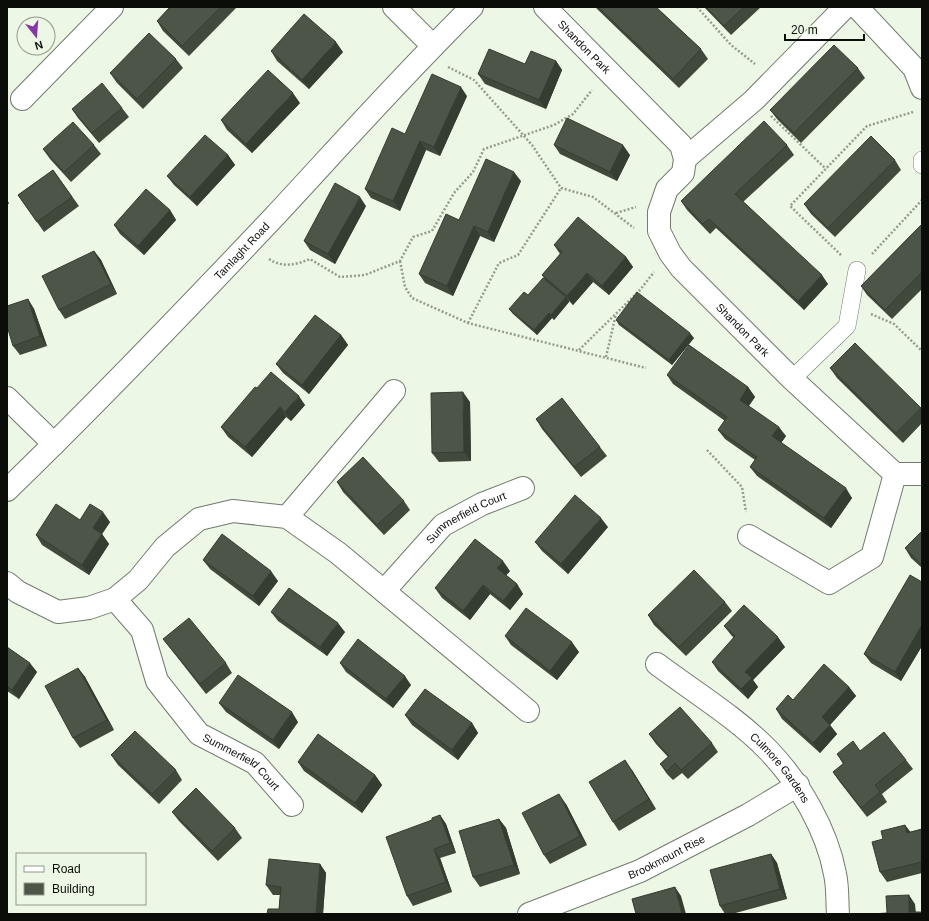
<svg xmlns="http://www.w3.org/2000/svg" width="929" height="921" viewBox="0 0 929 921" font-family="Arial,sans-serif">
  <rect width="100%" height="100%" fill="#ecf7e6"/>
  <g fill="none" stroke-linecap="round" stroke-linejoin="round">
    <defs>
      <path id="pedestrian" d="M922 160V165
        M792 379 847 326 857 270"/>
      <g id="minor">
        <path d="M394 7 433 46"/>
        <path id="s1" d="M545 7 681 145 685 159 683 173 667 189 659 212V231L670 253 681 268 792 379 895 474H922"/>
        <path d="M857 7 914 68 922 88"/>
        <path d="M22 99 112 7"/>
        <path d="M685 159 754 100 845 7"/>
        <path d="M7 398 54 444"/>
        <path d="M287 517 394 391"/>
        <path d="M749 536 829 583 872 557 895 474"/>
        <path d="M7 583 18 592 58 612 89 608 115 599 138 580 165 547 199 519 233 511 287 517 338 553 528 711"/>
        <path id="s2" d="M384 591 443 525 482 504 523 488"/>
        <path id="s3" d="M115 599 142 630 157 681 199 734 255 763 292 805"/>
        <path id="s4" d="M657 664C693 691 737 718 768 750 799 782 827 830 835 874 838 887 837 901 838 914"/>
        <path id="s5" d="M529 914 640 871 748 815 798 785"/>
      </g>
      <g id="tertiary">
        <path id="s6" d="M7 490C98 402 186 310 273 218 339 147 403 75 472 7"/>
      </g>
    </defs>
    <!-- pedestrian casing -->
    <use href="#pedestrian" stroke="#727b6d" stroke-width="18"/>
    <!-- minor casing -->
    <use href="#minor" stroke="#727b6d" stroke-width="24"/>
    <!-- tertiary casing -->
    <use href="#tertiary" stroke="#727b6d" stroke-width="24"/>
    <!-- path -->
    <path stroke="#949c90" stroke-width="2.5" stroke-dasharray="2 2" stroke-linecap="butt" d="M697 7 731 45 755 64
      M448 67 474 80 532 145 561 188 593 197 634 228
      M771 116 826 169
      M616 213 636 207
      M872 254 922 200
      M841 255 790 206 867 126 913 112
      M269 259C282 268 296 265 310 259L340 277 365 275 400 261 413 237 432 231 454 193 473 172 484 149 554 125 573 114 592 90
      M400 261 405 287 412 298 468 323 646 368
      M871 314 894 324 922 351
      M468 323 499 263 518 255 561 188
      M579 350 640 290 654 272
      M606 357 616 314
      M707 450 742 487 746 512"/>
    <!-- pedestrian -->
    <use href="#pedestrian" stroke="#fff" stroke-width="17"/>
    <!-- minor -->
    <use href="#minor" stroke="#fff" stroke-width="22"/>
    <!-- tertiary -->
    <use href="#tertiary" stroke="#fff" stroke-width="22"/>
  </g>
  <!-- wall -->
  <path fill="#41493d" d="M170 7H237L189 56 163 31 157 21Z
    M595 7H656L701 49 708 59 679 88Z
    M704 7H761L731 35Z
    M271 51 343 52 309 89 277 61Z
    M176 59 183 68 143 109 117 83 110 73Z
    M556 61 562 70 546 109 485 84 478 74 525 64Z
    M858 68 865 78 801 143 777 119 770 110Z
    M467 96 440 156 426 150 400 211 371 198 365 189 405 134Z
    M300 103 252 153 227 130 221 120Z
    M122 108 129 117 99 143 78 118 72 109Z
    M94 145 101 154 71 182 50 159 43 149Z
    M554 145 630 155 617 181 560 154Z
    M787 145 794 155 743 202 828 284 804 310 716 228 710 234 687 210 681 201Z
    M228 155 235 165 197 206 174 185 167 176Z
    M895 160 901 170 835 237 811 214 804 204Z
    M53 170 79 206 44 232 18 195Z
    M521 181 494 242 480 236 453 296 425 283 419 274 459 220Z
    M366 206 335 264 310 250 304 241Z
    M170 210 176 220 144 255 120 234 114 225Z
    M922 224V289L892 319 867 295 861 286Z
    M554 245 626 257 633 267 609 295 593 282 573 305 569 301V302L554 320 552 318 537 335 513 314 509 309 528 295 545 280 542 275 560 254Z
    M94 251 101 260 117 294 65 319 59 310Z
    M28 299 34 309 47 346 20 355 13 346Z
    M616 320 694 338 672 365 619 325Z
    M341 335 348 345 309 394 283 373 276 364Z
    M830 368 921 408 922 410V423L903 443 837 378Z
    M667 375 748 387 755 397 749 406 786 436 781 443 852 498 831 528 757 476 750 467 755 460 725 439 718 430 725 421 673 384Z
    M257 388 305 405 291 421 286 417 252 457 228 437 221 427Z
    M470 402 471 461 439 462 432 453Z
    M536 419 600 447 607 456 581 477 542 429Z
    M337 482 404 501 410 510 384 535 343 492Z
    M80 520 110 522 102 534 109 544 89 575 42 545 36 535Z
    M608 527 568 574 542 551 535 542Z
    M922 531V568L911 558 905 548Z
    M203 560 278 581 259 606 210 569Z
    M510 571 506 575 517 584 523 594 510 610 490 594 470 620 442 598 435 588Z
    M922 582V646L901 681 871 663 864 654Z
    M725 602 732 611 686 656 654 625 648 615Z
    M271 612 345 632 327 656 278 621Z
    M724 626 785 647 753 680 758 687 748 699 718 671 712 662 734 638 731 635Z
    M505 636 579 652 557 680 511 645Z
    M163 639 226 663 232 673 206 694 170 648Z
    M7 647 37 672 19 699 7 691Z
    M340 663 411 685 393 708 346 672Z
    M78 668 85 677 114 730 80 748 73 738Z
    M849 687 856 696 830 725 837 734 820 753 782 719 776 709Z
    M219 703 298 722 279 749 226 712Z
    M405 715 472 723 478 733 458 760 412 725Z
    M649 734 712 743 718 752 688 779 682 773 673 780 667 774 660 764 668 757 656 744Z
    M860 751 906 760 913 769 882 794 887 802 867 817 839 781 833 772 843 764 837 754Z
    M111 755 176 770 182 780 159 804 118 765Z
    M298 762 375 775 382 785 362 813 304 771Z
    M632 770 656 809 619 831 613 822Z
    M566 804 587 845 550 864 544 855Z
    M172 812 235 828 242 838 218 861 179 821Z
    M440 815 446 824 456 853 440 858 452 892 413 906 407 896 432 820Z
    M499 819 506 828 520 874 480 887 473 877Z
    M905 825 910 832 922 829V873L887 882 880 872 883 839Z
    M771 854 777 863 787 899 732 914H725L720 906Z
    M320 864 326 873 323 914H267L279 909 280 895H273L266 885Z"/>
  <!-- shaded-wall -->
  <path fill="#353c32" d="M336 42 343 52 309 89 302 80Z
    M556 61 562 70 546 109 539 100Z
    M461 87 467 96 440 156 434 147Z
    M293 93 300 103 252 153 246 144Z
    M420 141 426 150 400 211 393 201Z
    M623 145 630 155 617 181 610 172Z
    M228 155 235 165 197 206 190 197Z
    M514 172 521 181 494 242 488 232Z
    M360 197 366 206 335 264 328 254Z
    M7 200 9 203 7 206Z
    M170 210 176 220 144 255 138 246Z
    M474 226 480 236 453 296 447 286Z
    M94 251 101 260 117 294 111 284Z
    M626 257 633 267 609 295 602 286Z
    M587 273 593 282 573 305 567 296Z
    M822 275 828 284 804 310 798 301Z
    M566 297 569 302 554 320 551 315Z
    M28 299 34 309 47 346 40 336Z
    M549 313 552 318 537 335 534 330Z
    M690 333 694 338 672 365 669 360Z
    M341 335 348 345 309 394 302 385Z
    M748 387 755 397 746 409 740 400Z
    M463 392 470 402 471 461 464 452Z
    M299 396 305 405 291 421 285 412Z
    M280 407 286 417 252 457 245 447Z
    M779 427 786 436 779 446 772 436Z
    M846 488 852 498 831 528 824 518Z
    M103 512 110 522 102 534 109 544 89 575 82 565 93 528Z
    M601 518 608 527 568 574 561 564Z
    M503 561 510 571 504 578 497 568Z
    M271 571 278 581 259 606 253 596Z
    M517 584 523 594 510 610 503 601Z
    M483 585 490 594 470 620 463 611Z
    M338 623 345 632 327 656 320 647Z
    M922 625V646L901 681 895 672Z
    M778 637 785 647 753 680 758 687 748 699 741 689 745 672Z
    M572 642 579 652 557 680 550 671Z
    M30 663 37 672 19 699 12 690Z
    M78 668 85 677 114 730 107 720Z
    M405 676 411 685 393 708 386 699Z
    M849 687 856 696 830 725 837 734 820 753 813 743 822 717Z
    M292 712 298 722 279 749 273 740Z
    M472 723 478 733 458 760 452 750Z
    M625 760 632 770 656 809 649 799Z
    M375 775 382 785 362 813 355 803Z
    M559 794 566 804 587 845 580 836Z
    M440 815 446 824 456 853 450 843Z
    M499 819 506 828 520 874 514 865Z
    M905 825 912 834 907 833Z
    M434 849 440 858 452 892 446 882Z
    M771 854 777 863 787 899 780 889Z
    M320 864 326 873 323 914H316Z
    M675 887 681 896 686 914H682Z
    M909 895 915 904 916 914 909 912Z"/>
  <!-- building -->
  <path fill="#4c5547" stroke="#353c32" d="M170 7H221L182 46 157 21Z
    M598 7H656L701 49 673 79Z
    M706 7H744L724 26Z
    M304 14 336 42 302 80 271 51Z
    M149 33 176 59 137 99 110 73Z
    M834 45 858 68 794 133 770 110Z
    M489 49 525 64 531 51 556 61 539 100 478 74Z
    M268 70 293 93 246 144 221 120Z
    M432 74 461 87 434 147 420 141 393 201 365 189 392 128 405 134Z
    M102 83 122 108 92 133 72 109Z
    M567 118 623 145 610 172 554 145Z
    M764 121 787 145 735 194 822 275 798 301 709 219 703 224 681 201Z
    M73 122 94 145 64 172 43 149Z
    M205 135 228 155 190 197 167 176Z
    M871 136 895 160 828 228 804 204Z
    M486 159 514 172 488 232 474 226 447 286 419 274 446 214 459 220Z
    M53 170 72 197 37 222 18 195Z
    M335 183 360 197 328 254 304 241Z
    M146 189 170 210 138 246 114 225Z
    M578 217 626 257 602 286 587 273 567 296 542 275 562 252 554 245Z
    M922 224V272L885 310 861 286Z
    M94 251 111 284 59 310 42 276Z
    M543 278 566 297 551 315 549 313 534 330 509 309 524 292 528 295Z
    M637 292 690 333 669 360 616 320Z
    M28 299 40 336 13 346 7 326V306Z
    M315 315 341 335 302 385 276 364Z
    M855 343 921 408 896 433 830 368Z
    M689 345 748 387 740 400 779 427 772 436 846 488 824 518 750 467 757 457 718 430 727 417 667 375Z
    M271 372 299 396 285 412 280 407 245 447 221 427 255 387 257 388Z
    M463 392 464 452 432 453 431 393Z
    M562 398 600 447 574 467 536 419Z
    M363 457 404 501 377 525 337 482Z
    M575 495 601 518 561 564 535 542Z
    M56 504 80 520 90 504 103 512 93 528 102 534 82 565 36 535Z
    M922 531V565L905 548Z
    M222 534 271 571 253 596 203 560Z
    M475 539 503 561 497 568 517 584 503 601 483 585 463 611 435 588Z
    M694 570 725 602 679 647 648 615Z
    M910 575 922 582V625L895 672 864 654Z
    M289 588 338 623 320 647 271 612Z
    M744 605 778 637 745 672 752 678 741 689 712 662 735 636 724 626Z
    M526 608 572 642 550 671 505 636Z
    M189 618 226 663 200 684 163 639Z
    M358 639 405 676 386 699 340 663Z
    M7 647 30 663 12 690 7 686Z
    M824 664 849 687 822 717 830 725 813 743 776 709 788 695 793 700Z
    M78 668 107 720 73 738 45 686Z
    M238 675 292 712 273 740 219 703Z
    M425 689 472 723 452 750 405 715Z
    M680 707 712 743 681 770 675 763 667 771 660 764 669 756 649 734Z
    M135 731 176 770 152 794 111 755Z
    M884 732 906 760 875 785 880 792 861 808 833 772 844 763 837 754 853 741 860 751Z
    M318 734 375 775 355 803 298 762Z
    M625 760 649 799 613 822 589 782Z
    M196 788 235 828 212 851 172 812Z
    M559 794 580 836 544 855 522 813Z
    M440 815 450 843 434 849 446 882 407 896 386 837 432 820V818Z
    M499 819 514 865 473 877 459 831Z
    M905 825 907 833 922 829V862L880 872 872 842 883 839 881 831Z
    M771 854 780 889 720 906 710 870Z
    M269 859 320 864 316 914H267L268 909H279L281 887 266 885Z
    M675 887 682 914H636L632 899Z
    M909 895V912H922V914H872L887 913 886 896Z"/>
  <g text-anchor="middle" stroke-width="4" stroke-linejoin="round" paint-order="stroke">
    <!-- street labels -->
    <g font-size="11" fill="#0a0d08" stroke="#ecf7e6">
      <text dy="4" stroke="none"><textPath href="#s1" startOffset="56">Shandon Park</textPath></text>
      <text dy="4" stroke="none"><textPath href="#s6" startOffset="335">Tamlaght Road</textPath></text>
      <text dy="4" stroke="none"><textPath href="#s1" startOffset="419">Shandon Park</textPath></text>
      <text dy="4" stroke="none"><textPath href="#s2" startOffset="112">Summerfield Court</textPath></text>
      <text dy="4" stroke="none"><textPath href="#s3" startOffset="213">Summerfield Court</textPath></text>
      <text dy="4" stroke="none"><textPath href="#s4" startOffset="162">Culmore Gardens</textPath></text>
      <text dy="4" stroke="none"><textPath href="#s5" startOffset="149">Brookmount Rise</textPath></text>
    </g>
  </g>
  <!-- border -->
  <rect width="929" height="921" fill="none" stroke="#0a0d08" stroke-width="16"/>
  <!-- legend -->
  <rect x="16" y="853" width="130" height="52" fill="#ecf7e6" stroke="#92998d"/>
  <rect x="24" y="866" width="20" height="6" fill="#ffffff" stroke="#92998d"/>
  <text x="52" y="873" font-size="12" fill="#0a0d08">Road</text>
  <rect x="24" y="883" width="20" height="12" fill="#4c5547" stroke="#92998d"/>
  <text x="52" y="893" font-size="12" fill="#0a0d08">Building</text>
  <!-- north arrow -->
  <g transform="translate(36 36) rotate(163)"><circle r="19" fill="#ecf7e6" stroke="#92998d"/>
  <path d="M0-3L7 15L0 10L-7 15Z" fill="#8637a7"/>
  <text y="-6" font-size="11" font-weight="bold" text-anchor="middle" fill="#0a0d08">N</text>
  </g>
  <!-- scale -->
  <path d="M785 34v6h79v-6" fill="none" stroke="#0a0d08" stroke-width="2"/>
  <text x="791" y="34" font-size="12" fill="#0a0d08" stroke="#ecf7e6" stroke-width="3" paint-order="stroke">20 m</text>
</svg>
